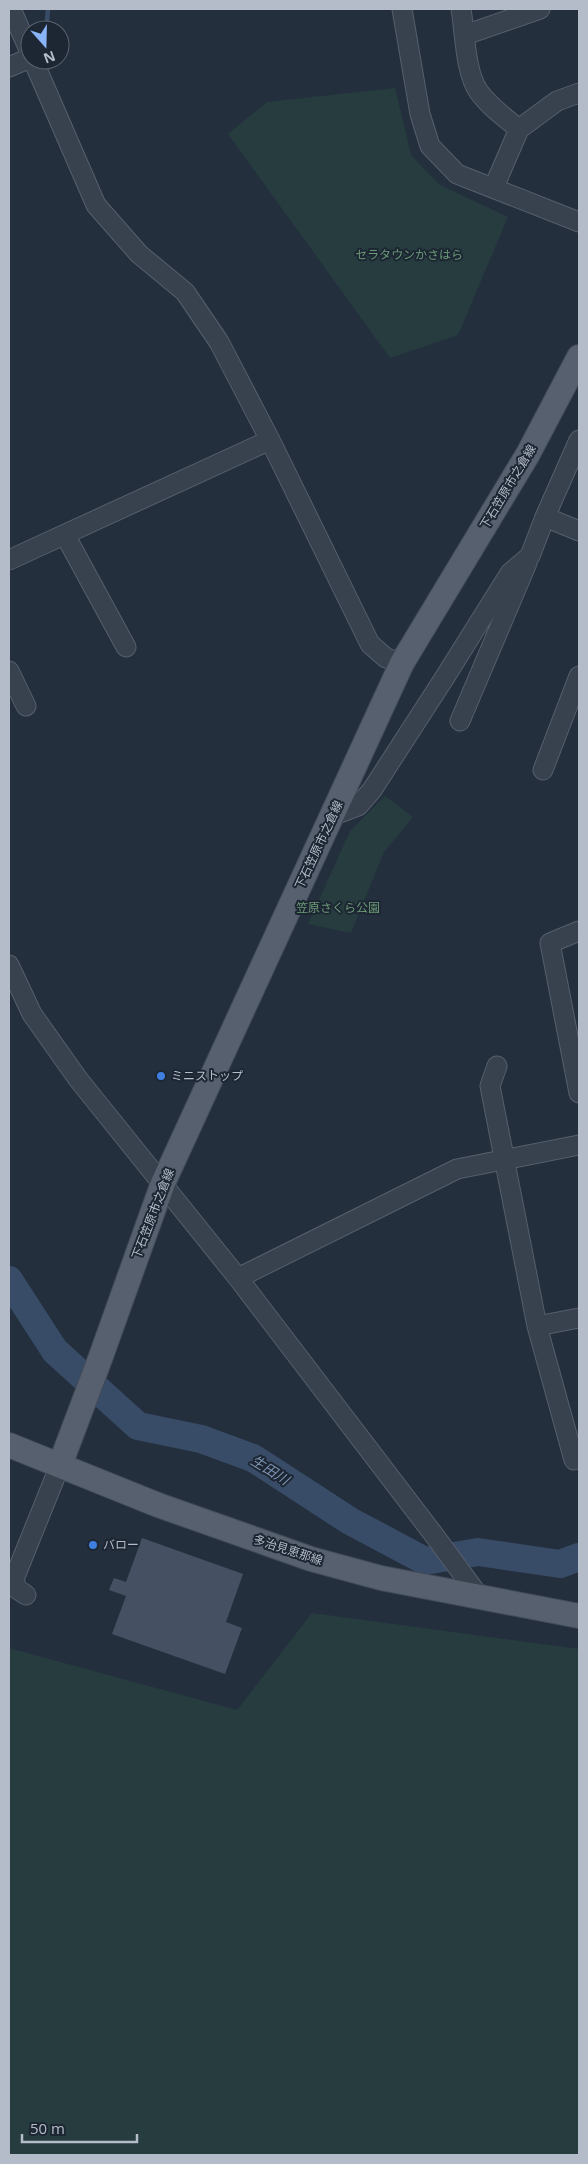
<svg xmlns="http://www.w3.org/2000/svg" width="588" height="2164" viewBox="0 0 588 2164" font-family="'Open Sans','Noto Sans JP',sans-serif">
  <rect width="100%" height="100%" fill="#242f3e"/>
  <!-- green -->
  <path fill="#263c3f" d="M395 88 411 155 440 185 508 217 458 335 390 358 228 134 267 102Z
    M385 796 413 817 384 852 351 933 308 924 350 831Z
    M312 1613 579 1649V2155H9V1648L237 1710Z"/>
  <g fill="none" stroke-linecap="round" stroke-linejoin="round">
    <!-- stream -->
    <path stroke="#394c67" stroke-width="4.5" d="M41 30 47 22 48 9"/>
    <!-- river -->
    <path stroke="#394c67" stroke-width="28" d="M9 1280 55 1351 138 1426 201 1439 253 1458 350 1521 425 1561 478 1552 560 1564 579 1557"/>
  </g>
  <!-- building -->
  <path fill="#455162" d="M142 1538 243 1574 226 1622 242 1628 225 1674 112 1634 126 1596 109 1590 114 1578 126 1582Z"/>
  <g fill="none" stroke-linecap="round" stroke-linejoin="round">
    <defs>
      <path id="minor" d="M11 9 30 52
        M402 9 420 114 430 146 457 174 579 222
        M461 9C465 32 465 73 479 92 489 106 505 118 519 129
        M465 35 540 9
        M33 60 96 205 139 254 185 292 219 342 270 440 370 644 386 658 402 663
        M9 67 30 58
        M494 187 519 129 557 101 579 93
        M545 517 579 531
        M65 535 126 647
        M9 560 270 440
        M9 671 26 706
        M460 721 527 563
        M543 770 579 676
        M332 816 358 806 372 790 445 677 510 573 530 556 545 517 579 440
        M579 931 550 943 579 1093
        M9 965 32 1014 78 1079 238 1278 434 1535 478 1595
        M497 1066 490 1086 537 1326 579 1318
        M238 1278 457 1169 579 1145
        M537 1326 574 1460 579 1458
        M26 1595 17 1589 14 1579 60 1465"/>
      <path id="major" d="M9 1445 158 1505 311 1559 381 1578 579 1616
        M60 1465 100 1359 163 1183 402 663 528 454 579 357"/>
    </defs>
    <!-- minor casing -->
    <use href="#minor" stroke="#565f6c" stroke-width="21"/>
    <!-- major casing -->
    <use href="#major" stroke="#414a57" stroke-width="26"/>
    <!-- minor -->
    <use href="#minor" stroke="#38414e" stroke-width="19"/>
    <!-- major -->
    <use href="#major" stroke="#56606e" stroke-width="24"/>
  </g>
  <!-- markers -->
  <g fill="#3f7fe0" stroke="#1d2633" stroke-width="2">
    <circle cx="161" cy="1076" r="5"/>
    <circle cx="93" cy="1545" r="5"/>
  </g>
  <g text-anchor="middle" stroke-width="4" stroke-linejoin="round" paint-order="stroke">
    <!-- park labels -->
    <g font-size="12" fill="#6b9a76" stroke="#1d2633">
      <text x="409" y="259">セラタウンかさはら</text>
      <text x="338" y="912">笠原さくら公園</text>
    </g>
    <!-- street labels -->
    <g font-size="12" fill="#b4bcc9" stroke="#1d2633">
      <text transform="translate(508 487) rotate(-59)" y="4">下石笠原市之倉線</text>
      <text transform="translate(319 845) rotate(-65)" y="4">下石笠原市之倉線</text>
      <text transform="translate(153 1214) rotate(-69)" y="4">下石笠原市之倉線</text>
      <text transform="translate(288 1550) rotate(18)" y="4">多治見恵那線</text>
    </g>
    <!-- poi labels -->
    <g font-size="12" fill="#b4bcc9" stroke="#1d2633" text-anchor="start">
      <text x="171" y="1080">ミニストップ</text>
      <text x="103" y="1549">バロー</text>
    </g>
    <!-- water labels -->
    <g font-size="14" font-style="italic" fill="#7c92b1" stroke="#1d2633">
      <text transform="translate(270 1470) rotate(32)" y="5">生田川</text>
    </g>
  </g>
  <!-- border -->
  <rect width="588" height="2164" fill="none" stroke="#b4bcc9" stroke-width="20"/>
  <!-- north arrow -->
  <g transform="translate(45 45) rotate(160)"><circle r="24" fill="#1d2633" stroke="#59626f"/>
  <path d="M0-4L9 19L0 12L-9 19Z" fill="#8ab4f8"/>
  <text y="-8" font-size="14" font-weight="bold" text-anchor="middle" fill="#b4bcc9">N</text>
  </g>
  <!-- scale -->
  <path d="M22 2134v8h115v-8" fill="none" stroke="#b4bcc9" stroke-width="2.5"/>
  <text x="30" y="2134" font-size="15" fill="#b4bcc9" stroke="#1d2633" stroke-width="4" paint-order="stroke">50 m</text>
</svg>
